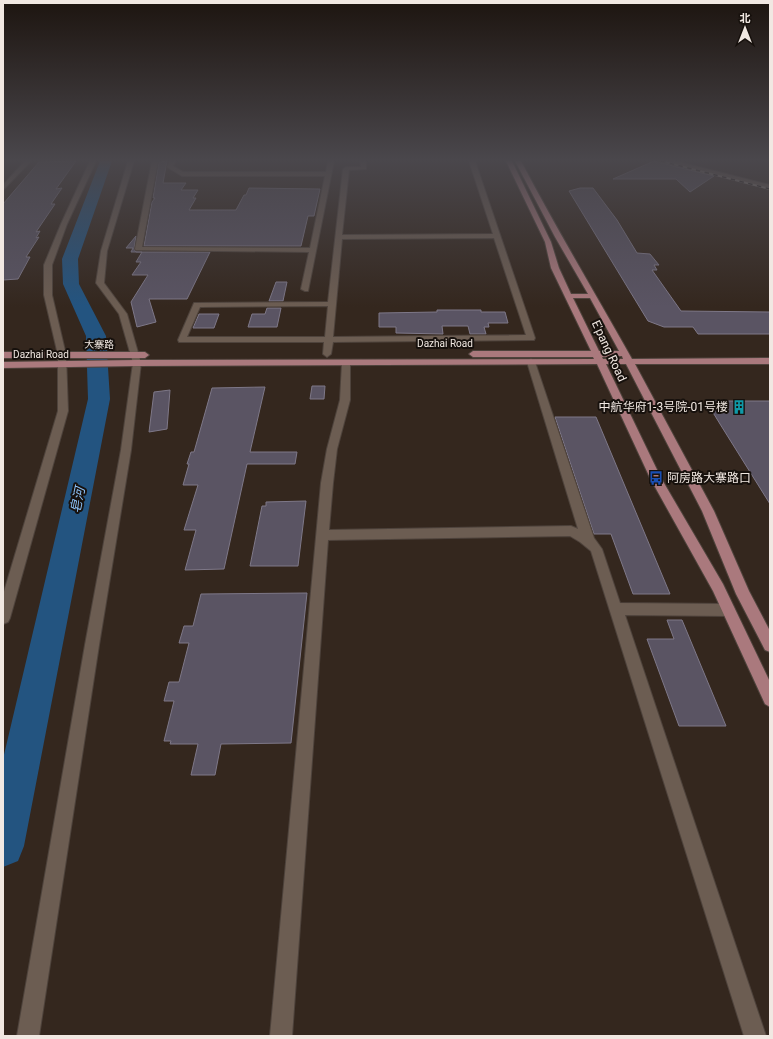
<svg xmlns="http://www.w3.org/2000/svg" width="773" height="1039" viewBox="0 0 773 1039" font-family="Roboto,'Noto Sans SC',sans-serif">
  <rect width="100%" height="100%" fill="#34271e"/>
  <g fill="none" stroke-linecap="round" stroke-linejoin="round">
    <!-- river -->
    <path fill="#235480" fill-rule="evenodd" d="M100 161H112L78 259 79 284 106 336 110 399 24 846 18 861 3 867V759L88 399 86 336 63 284 62 259Z"/>
  </g>
  <!-- building -->
  <path fill="#5a5463" stroke="#7e7888" d="M76 161 56 189 62 188 51 204H55L36 232 40 231 36 238 39 237 26 257H30L18 279 3 280V204L39 162Z
    M167 161 163 183H186L181 190H198L193 198H196L189 210H236L244 195H246L249 188 320 189 314 216H308L301 246H144L152 202 155 198H153L159 162Z
    M654 161 677 167 714 176 690 192 676 179H613Z
    M580 188H593L617 220 637 253 650 254 659 265H654L657 270H652L681 311 770 312V334H698L693 327H664L648 321 569 191Z
    M136 236 134 249 136 252H210L187 299H149L156 322 137 327 131 302 148 275H132L141 262H136L142 252H131L133 248H126Z
    M276 282H287L283 301H269Z
    M267 308H281L277 327H248L252 314H265Z
    M437 310H481V312H505L508 323H488L489 327H484L486 334H470L468 326H442L443 334 396 333V327H379V313L437 312Z
    M199 314H219L214 328H193Z
    M312 386H325L324 399H310Z
    M265 387 250 452H297L295 464H247L224 569 185 570 196 530H184L198 485H183L189 464H187L191 452H194L212 388Z
    M170 390 167 429 149 432 154 392Z
    M706 401H770V504L720 424Z
    M555 417H596L670 594H633L611 534H594Z
    M306 501 298 566H250L262 506H266V502Z
    M307 593 291 743 221 744 215 775H191L198 744H170L171 741H164L174 701H164L169 682H179L189 643H179L184 626H193L201 594Z
    M667 620H682L726 726H679L647 639H674Z"/>
  <g fill="none" stroke-linecap="round" stroke-linejoin="round">
    <defs>
      <path id="minor" d="M25 161H31L3 190V185Z
        M90 161H96L67 224 52 265V295L66 355 68 411 10 618 8 622 3 624V595L58 411V355L44 295V265L61 224Z
        M128 161H134L107 251 104 283 127 314 141 363 131 450 99 645 39 1036H17L85 645 121 450 133 363 119 314 96 283 101 251Z
        M152 161H158L142 247 310 248 325 176H182L167 167 170 161H176L173 166 183 172H326L328 161H334L308 291H305L301 289 309 252 136 250 135 249Z
        M360 161H366V169L349 170 342 235 493 234 469 161H475L535 338 534 340 333 342 331 354 327 357 323 354 324 342H179L178 340 194 303 328 302 343 169 346 167H361ZM494 238 526 335 333 337 342 239ZM328 306 325 337H187L200 307Z
        M666 161H675L770 185V189Z
        M531 359 535 362 594 538 602 549 620 603 728 604 733 606 735 610 733 614 728 616 625 615 766 1036H744L591 551 580 542 570 536 328 540 292 1036H270L321 483 327 449 340 400 342 363 346 360 350 363V400L337 449 333 483 329 530 571 526 578 529 527 362Z"/>
      <path id="major" d="M506 161H512L551 242 559 268 571 294H588L555 237 515 161H521C556 228 595 293 632 359L770 358V364H635L714 511 749 591 770 631V652L765 650 736 594 702 511 626 364H606L661 478 723 584 770 682V707L765 704 713 591 650 478 597 364 137 366 3 368V362L137 360 594 359 593 357H473L469 354 473 351H591L551 268 545 242ZM573 298H590L619 351H599ZM622 356 623 359H603L602 357Z
        M3 352H145L149 355 145 358H3Z"/>
    </defs>
    <!-- minor casing -->
    <use href="#minor" stroke="#4e433c" stroke-width="2"/>
    <!-- major casing -->
    <use href="#major" stroke="#4e433c" stroke-width="2"/>
    <!-- minor -->
    <use href="#minor" fill="#6c5d52" fill-rule="evenodd"/>
    <!-- major -->
    <use href="#major" fill="#aa797d" fill-rule="evenodd"/>
    <defs>
      <path id="rail" d="M661 161 770 189"/>
    </defs>
    <!-- rail casing -->
    <use href="#rail" stroke="#9b9088" stroke-width="2"/>
    <!-- rail -->
    <use href="#rail" stroke="#17110d" stroke-width="1.5" stroke-dasharray="4.5" stroke-linecap="butt"/>
  </g>
  <!-- sky -->
  <linearGradient id="sky" x2="0" y2="1"><stop stop-color="#1d1510"/><stop offset="0.52" stop-color="#4a474c"/><stop offset="1" stop-color="#4a474c" stop-opacity="0"/></linearGradient>
  <rect width="773" height="307" fill="url(#sky)"/>
  <!-- icons -->
  <defs>
    <symbol id="building-bare" viewBox="-9 -9 18 18"><path d="M-4-6H4V6H1V3H-1V6H-4ZM-2.5-4.3h1.7v1.8h-1.7ZM.8-4.3h1.7v1.8H.8ZM-2.5-1h1.7V.8h-1.7ZM.8-1h1.7V.8H.8Z" fill="#0f9aa8" stroke="#17110d" stroke-width="2.5" paint-order="stroke"/></symbol>
    <symbol id="bus-bare" viewBox="-9 -9 18 18"><path d="M-5-6H5V4H4V6H2V4H-2V6H-4V4H-5ZM-3.5-4V0h7V-4ZM-3.5 1.2v1.5H-2V1.2ZM2 1.2v1.5H3.5V1.2Z" fill="#1a4fb4" stroke="#17110d" stroke-width="2.5" paint-order="stroke"/></symbol>
  </defs>
  <g fill-rule="evenodd">
    <use href="#building-bare" x="729" y="397" width="20" height="20"/>
    <use href="#bus-bare" x="646" y="468" width="20" height="20"/>
  </g>
  <g text-anchor="middle" stroke-width="4" stroke-linejoin="round" paint-order="stroke">
    <!-- far-street labels -->
    <g font-size="10" fill="#f1e8e2" stroke="#17110d">
      <text x="445" y="347">Dazhai Road</text>
      <text x="99" y="348">大寨路</text>
      <text x="41" y="358">Dazhai Road</text>
    </g>
    <!-- street labels -->
    <g font-size="12" fill="#f1e8e2" stroke="#17110d">
      <text transform="translate(609 351) rotate(65)" y="4">E'pang Road</text>
    </g>
    <!-- poi labels -->
    <g font-size="12" fill="#f1e8e2" stroke="#17110d" text-anchor="end">
      <text x="728" y="411">中航华府1-3号院-01号楼</text>
      <text x="667" y="482" text-anchor="start">阿房路大寨路口</text>
    </g>
    <!-- water labels -->
    <g font-size="13" font-style="italic" fill="#8ec4fb" stroke="#17110d">
      <text transform="translate(77 500) rotate(-78)" y="5">皂河</text>
    </g>
  </g>
  <!-- border -->
  <rect width="773" height="1039" fill="none" stroke="#f1e8e2" stroke-width="8"/>
  <!-- north arrow -->
  <g transform="translate(745 28)" stroke="#17110d" stroke-width="3" paint-order="stroke">
  <path d="M0-3L7 15L0 10L-7 15Z" fill="#f1e8e2"/>
  <text y="-6" font-size="11" font-weight="bold" text-anchor="middle" fill="#f1e8e2">北</text>
  </g>
</svg>
